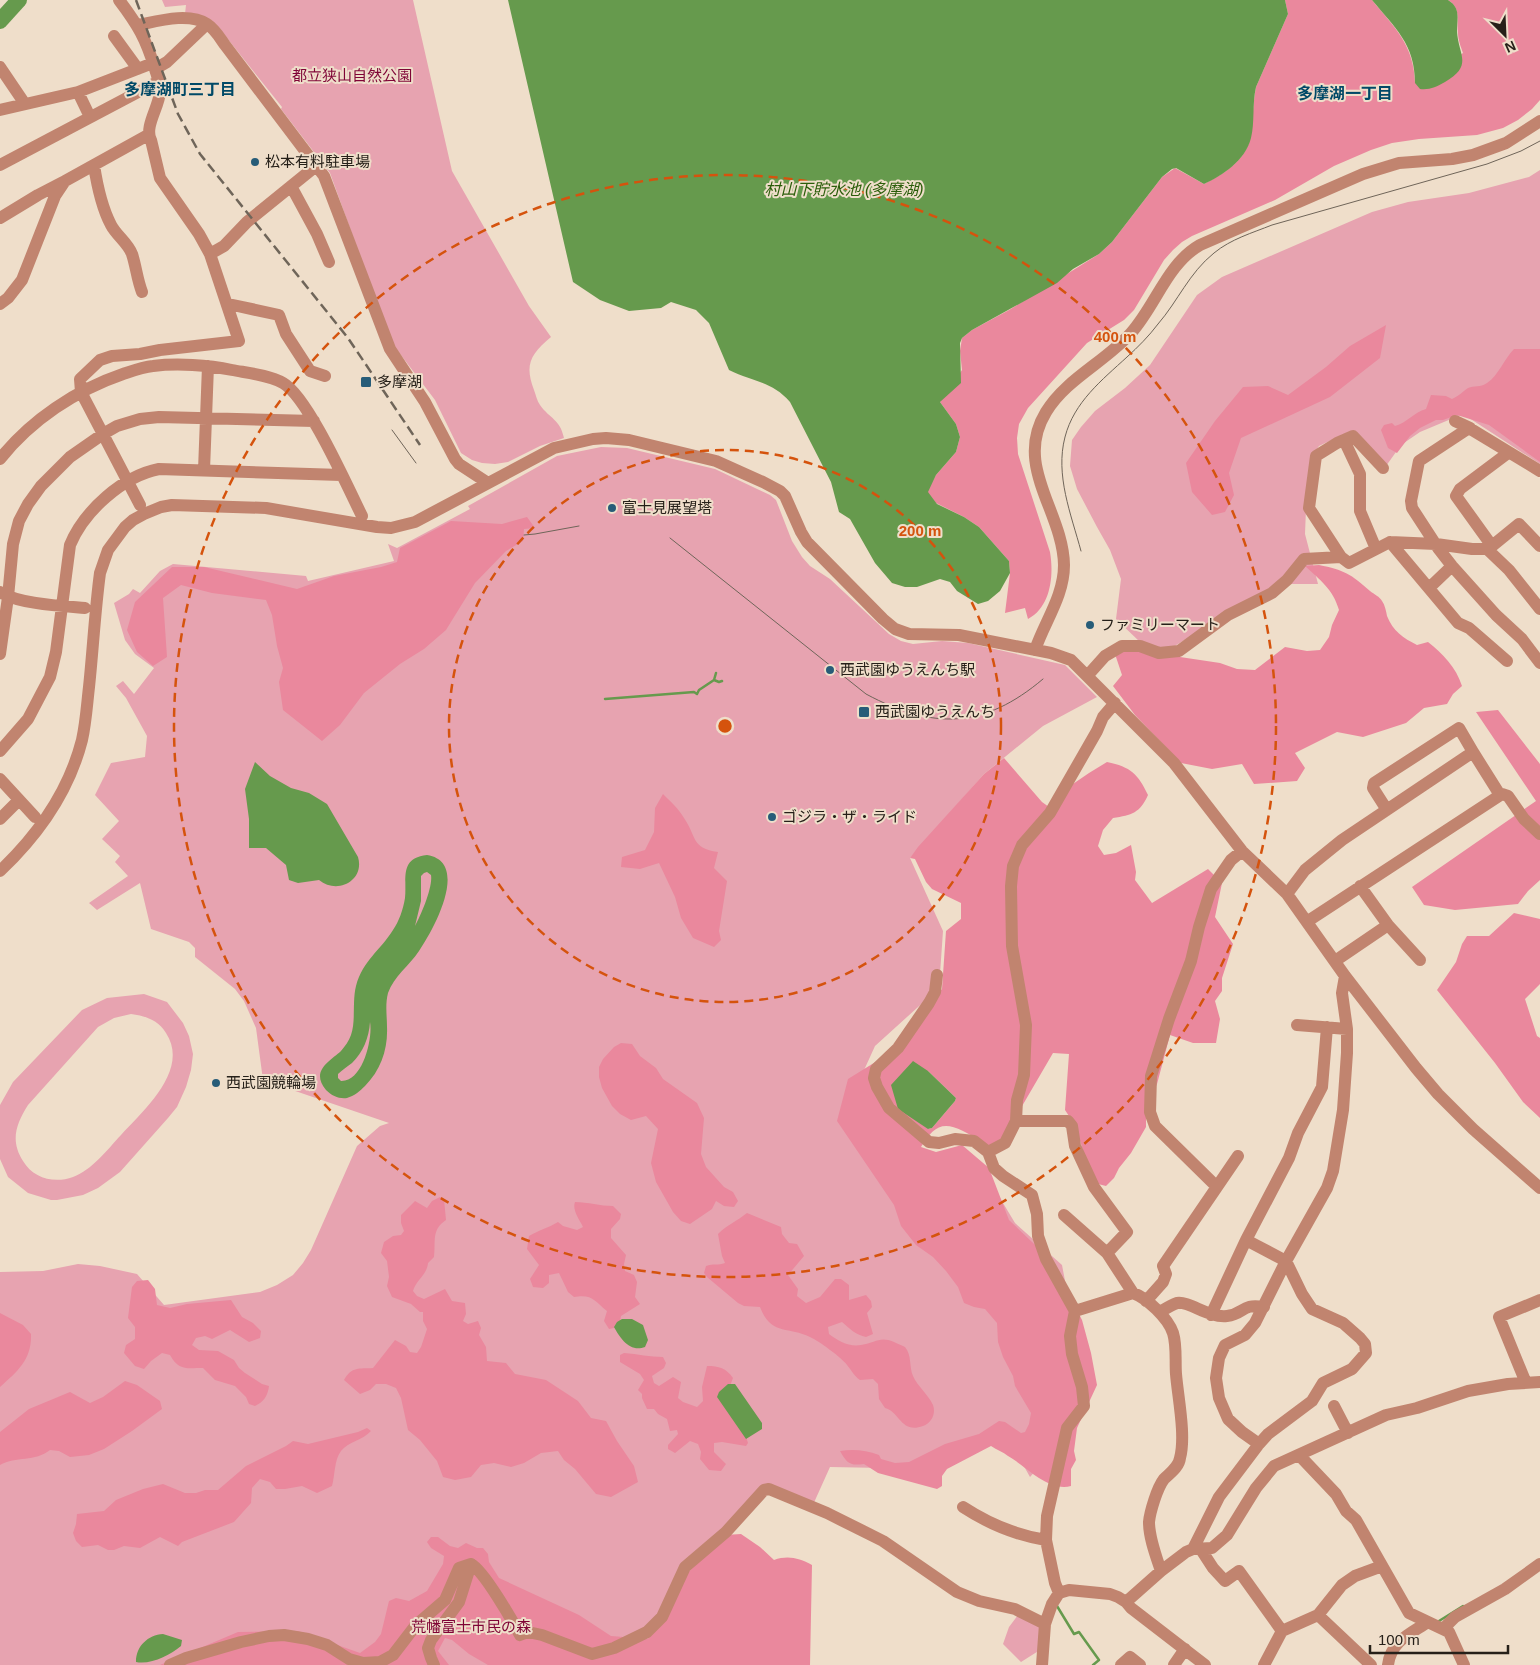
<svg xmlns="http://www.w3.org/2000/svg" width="1540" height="1665" viewBox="0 0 1540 1665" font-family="Helvetica,'Noto Sans JP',sans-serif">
  <rect width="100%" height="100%" fill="#efdeca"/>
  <!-- green -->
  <path fill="#e7a3b0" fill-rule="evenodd" d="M162 0H413L452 171 529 306 551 337C531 354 524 364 534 390 536 395 537 401 540 405 550 419 560 419 564 438L540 446 508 462 495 464 482 463 472 460 461 453 435 400 391 342 330 173 281 109 282 107 219 28 185 14 186 5 165 7Z
    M1540 170V464L1463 414 1420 432 1401 445 1386 466 1344 434 1319 446 1311 458 1307 484 1305 534 1318 584H1278L1168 650 1140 642 1116 619 1121 579 1110 550 1097 527 1077 489 1070 466 1072 440 1081 427 1095 411 1125 388 1150 365 1197 295 1222 277 1372 212 1408 202 1469 193 1529 177Z
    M601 447 627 448 715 469 770 495 776 500 792 541 802 557 810 566 830 579 889 634 901 641 913 644 942 641 968 643 1065 665 1097 697 1043 726 984 774 910 858 943 931 939 988 875 1046 850 1101 913 1171 985 1173 1015 1223 1062 1265 1087 1396 1067 1435 1030 1477 1007 1436 920 1479 883 1468 830 1467 812 1507 769 1489 726 1532 697 1665H438L393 1655 170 1665H0V1272L43 1271 78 1264 100 1266 137 1274 164 1305 260 1292 277 1285 293 1275 303 1263 311 1250 357 1146 380 1126 389 1123 263 1080 256 1028 244 1001 235 989 195 957V948L189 942 151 929 140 883 97 910 89 903 128 876 115 862 120 856 102 839 119 821 95 795 111 763 145 757 147 736 126 698 116 686 123 681 134 694 154 668 135 654 125 640 114 603 129 594 133 589 140 593 160 571 173 564 306 576 308 581 394 561 388 544 397 548 470 509 468 506 557 456Z
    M144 994 167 1002 183 1023 189 1036 193 1054 191 1070 186 1087 177 1107 168 1118 120 1172 98 1188 83 1195 57 1200H51L28 1193 8 1177 0 1159V1105L13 1082 82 1010 107 998ZM131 1014C146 1016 158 1020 166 1033 190 1070 144 1110 121 1135 107 1150 92 1170 73 1177 54 1184 33 1178 23 1161 10 1141 16 1124 28 1105L98 1027 114 1018Z
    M1018 1615 1042 1627 1040 1650 1021 1662 1003 1644 1009 1627Z"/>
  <!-- forest -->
  <path fill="#ea889d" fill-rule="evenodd" d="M1285 0H1372C1395 28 1414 45 1415 83L1463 53C1461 47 1458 40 1458 33 1456 20 1462 9 1448 0H1540V100L1532 109 1518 120 1503 128 1477 135 1419 139 1392 143 1371 150 1334 166 1275 200 1192 236 1182 242 1173 250 1164 260 1134 310 1124 320 1087 343 1028 408 1019 424 1017 438 1018 454 1050 552C1054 575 1051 607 1028 619L1025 608 1005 613 1010 573 1009 561 979 527 964 517 936 503 927 492 936 475 956 452 960 437 956 424 940 402 962 370 960 351 962 338 972 330 1009 310 1099 254 1112 242 1162 177 1175 168 1204 184C1224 174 1248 159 1251 134 1253 118 1253 103 1256 87L1288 14Z
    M1386 325 1380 358 1330 397 1241 438 1229 473 1234 495 1225 512 1212 515 1192 492 1186 463 1215 421 1243 387 1268 386 1288 395 1326 367 1350 346Z
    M1514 349H1540V462L1489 425 1457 415 1443 420H1436L1420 428 1410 436 1397 453 1388 448 1381 430 1384 425 1392 423 1395 426C1407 423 1414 412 1426 409L1431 395 1446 396 1452 399C1459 396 1462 392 1468 388 1474 385 1480 388 1487 383 1499 375 1504 359 1514 349Z
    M527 517 535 528 524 529 523 541 506 551 475 583 446 630 424 649 400 664 364 693 340 725 322 741 283 710 279 682 283 668 277 646 272 615 266 600 212 593 181 585 163 598 167 657 153 666 137 652 127 630 135 602 172 567H204L297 589 334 576 381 567 397 562 400 548 451 521 502 524Z
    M1319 565C1344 570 1351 574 1370 591 1374 594 1380 597 1382 601 1385 605 1386 611 1387 616 1393 631 1403 638 1417 645L1428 642C1443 654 1456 667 1462 686L1453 694 1447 704 1424 708 1406 723 1363 737 1337 732 1295 753 1305 768 1297 781 1254 784 1242 764 1212 769 1181 763 1135 715 1113 686 1122 675 1115 654 1117 652 1140 651 1220 663 1237 669 1255 670 1285 647 1307 651 1320 650 1329 637 1332 625 1339 610C1333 589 1320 580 1305 566Z
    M1498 710 1540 764V880L1528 891 1518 904 1455 910 1424 905 1412 887 1536 801 1476 712Z
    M1004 758 1042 802 1056 812 1070 786 1089 773 1107 762C1131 767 1138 774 1148 795 1140 813 1132 815 1113 818L1103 830 1098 846 1104 855 1116 853 1131 845 1136 872 1135 880 1152 903 1208 869 1222 883 1215 917 1233 944 1222 978V991L1215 1001 1220 1019 1216 1043H1193L1170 1035 1157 1084 1146 1108V1127L1131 1153 1119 1168 1114 1178 1106 1186 1098 1184 1090 1173 1075 1125 1065 1110 1069 1054 1053 1053 1018 1113 1006 1139 993 1146 983 1145C977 1138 971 1135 963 1131 941 1120 933 1128 921 1147L936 1152 962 1145 989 1168 1009 1220 1052 1261 1082 1320 1091 1353 1097 1385 1077 1428 1074 1451 1076 1460 1071 1469V1486C1048 1492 1026 1466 1008 1456 1003 1452 997 1450 991 1446L947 1469 942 1476V1486L937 1489 878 1473 864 1464C849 1466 847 1463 840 1451 853 1449 866 1450 879 1455L881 1459 895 1463 909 1462 945 1444 979 1434 999 1421 1005 1422 1021 1433 1025 1432 1029 1424 1031 1413 1015 1386 1013 1376 1003 1357 998 1342 997 1323 985 1309 974 1307 964 1303 958 1287 946 1271 933 1257 916 1245 901 1226 894 1205 837 1121 848 1079 898 1048 942 989 946 931 961 919V903L932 889 926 882 915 859 910 858 918 847 984 774ZM928 1071 956 1098 955 1101 932 1128 928 1129Z
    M663 794C670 801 679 809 684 818 697 837 691 848 718 852L714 868 727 881 719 931 721 940 714 947 693 938 681 918 675 897 659 863 640 869 621 867 622 857 645 850 654 832 655 808Z
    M1514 913 1540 919V984L1525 999 1537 1036 1540 1038V1118L1523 1102 1495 1063 1437 990 1456 962 1462 944 1467 936H1489Z
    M621 1043 632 1044 640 1056 656 1068 663 1079 697 1103 704 1118 701 1154 706 1167 724 1187 733 1192 738 1201 734 1207 724 1206 716 1201 712 1209 690 1224 681 1221 673 1212 656 1182 651 1163 658 1129 646 1116 631 1120 620 1114 612 1106 602 1088 599 1077V1067L603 1059 614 1047Z
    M440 1197 444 1199 446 1220C431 1230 436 1241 434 1257L428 1263C427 1275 416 1280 413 1291L417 1296 424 1299 445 1289 452 1301 465 1303 466 1314 463 1321 468 1324 478 1321 481 1328 479 1335 486 1347 487 1361 506 1363 515 1374 546 1380 578 1401 591 1418 606 1421 617 1441 634 1466 638 1482 611 1497 596 1494 575 1469 564 1460 558 1451 541 1453 524 1463 511 1467 494 1463 481 1465 471 1477 455 1480 443 1477 437 1461 420 1440 408 1430 401 1398 396 1388 386 1384H376L370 1390 360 1394 344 1380C352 1366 359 1369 373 1368L395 1340 406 1346 410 1352 417 1353 421 1347 427 1329 423 1321V1312H420L411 1304 392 1297 387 1286 389 1277 387 1261 381 1253 384 1242 393 1236 401 1235 404 1231 401 1223V1215L415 1201 427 1208 432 1201Z
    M575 1202C588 1202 600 1206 613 1206L621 1214 620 1219 611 1229V1238L626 1255 624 1264 625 1271 634 1275 637 1282 635 1297 640 1304 621 1316 619 1327 609 1329 604 1321 607 1311C594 1301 593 1294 574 1297L568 1292 559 1273 549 1275V1283L543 1288 533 1287 530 1279 539 1265 527 1249 529 1236C539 1230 548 1228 558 1222L563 1226 577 1230 583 1227C579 1219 572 1210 575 1202Z
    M747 1213 781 1227 782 1234 789 1243 797 1244 804 1256 788 1275 798 1289 797 1296 806 1303 820 1297 835 1279H841L849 1285V1300L866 1295 871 1301 872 1307 867 1313 873 1334 866 1337C856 1335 850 1329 842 1322L828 1327 829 1334C838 1341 849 1347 861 1345 876 1343 879 1336 894 1342 897 1344 902 1345 905 1347 912 1355 909 1367 913 1376 918 1387 928 1394 933 1405 936 1413 932 1423 923 1426 901 1434 900 1412 885 1408L879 1399 878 1384 873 1379 860 1380C854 1376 852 1371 847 1365 842 1358 819 1341 810 1337 788 1326 771 1336 760 1307L744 1306 738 1303 707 1277 704 1273 706 1266C713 1263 718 1266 725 1263L722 1256 718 1234C727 1225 737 1221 747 1213Z
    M148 1280 155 1289 157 1305 170 1308 187 1304 231 1300 242 1317 253 1323 261 1331 260 1338 249 1342 230 1330 212 1339 205 1336 196 1338 192 1345 199 1350 218 1351 234 1360 239 1368 245 1373 262 1384 269 1386C268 1395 264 1402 255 1406L249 1404 246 1397 235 1386 215 1380 203 1368C186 1368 179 1371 170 1355L162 1353 151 1361 144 1369 135 1366 124 1353 126 1345 135 1339V1327L128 1318 132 1287 137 1281Z
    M0 1313 23 1325 31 1334C32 1359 18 1371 0 1387Z
    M624 1353C638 1354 650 1357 663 1357L666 1363 664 1368 652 1376 654 1383 659 1386 673 1377 681 1382 678 1398 683 1402 697 1407 703 1401 702 1387 707 1366C719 1366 726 1368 733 1378L730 1386 748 1443 746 1446 722 1442 714 1443V1452L726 1464 721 1471 709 1470 700 1459 701 1452 698 1444 690 1441 675 1453 668 1449V1445L678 1434 677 1430 670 1431 667 1419 658 1414 654 1409H647L642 1398V1394L638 1390 644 1380 640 1374 620 1362V1355Z
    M125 1381 137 1385 160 1401 162 1409 132 1431 104 1449 89 1455 70 1457 59 1451 50 1450C35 1462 16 1456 0 1465V1432L29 1409 70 1392 90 1403 103 1397Z
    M367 1428 371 1431C363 1440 348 1442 341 1451 334 1460 335 1476 332 1486L317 1493 302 1486 285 1489H276L270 1482 260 1479 252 1488 251 1503 234 1522 182 1542 178 1546 160 1537 140 1548 124 1546 114 1550H108L98 1545 82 1547 76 1541 73 1533 76 1524 77 1514 104 1511 116 1500 143 1489 163 1484 185 1493H196L205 1490H218L246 1466 286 1446 293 1441 308 1444 358 1432Z
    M741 1534 760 1547 774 1560C788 1555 799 1558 812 1565L810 1665H488L469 1654 452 1640 445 1638 438 1651 449 1665H160L238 1632 298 1631 360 1653 375 1642 381 1634 389 1601 396 1598 409 1601 427 1591 443 1564 444 1556 431 1548 427 1542 431 1537H438L450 1546 458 1548 466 1543 477 1548H483L488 1554 489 1562 499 1578 579 1615 611 1636 648 1639 671 1590 725 1535Z"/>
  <!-- water -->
  <path fill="#669a4d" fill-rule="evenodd" d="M508 0H1285L1288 14 1256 87C1252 104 1255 122 1251 138 1245 161 1223 175 1204 184L1176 168 1172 169 1162 177 1112 242 1099 254 1073 269 1057 283 972 330 962 338 960 343 961 383 940 402 956 424 960 437 956 452 936 475 928 492 937 504 964 517 979 527 1009 561 1010 573 1000 591 988 601 978 604 957 591 950 582 940 579 917 587H905L892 583 875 563 850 519 839 512 831 482 790 402C772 381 753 382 729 370L709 323 696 310 671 302 661 308 629 311 600 300 573 282Z
    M1372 0H1448C1461 8 1457 18 1457 31 1458 55 1474 65 1445 82 1436 87 1430 90 1420 89L1415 83C1415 44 1395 28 1372 0Z
    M255 762 270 776 291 788 309 793 327 804 358 857C365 881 337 895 319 880L298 883 289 880 286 865 266 848H249V819L245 789Z
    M427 855C471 862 433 931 419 951 409 966 394 976 388 993 385 1005 387 1016 387 1027 388 1049 381 1070 365 1086 360 1091 354 1096 347 1098 339 1099 332 1096 326 1090 310 1071 330 1061 341 1051 345 1046 349 1041 351 1035 356 1021 352 1002 356 986 363 960 380 951 393 930 399 921 403 910 405 898 407 879 399 858 427 855ZM427 872 431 875C433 887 421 915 415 926L421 901V876L424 873ZM370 1022C373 1038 363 1082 341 1081L338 1078V1074C342 1070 347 1067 352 1063 363 1052 369 1038 370 1022Z
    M913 1061 928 1071 956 1098 955 1101 932 1128 928 1129 898 1109 891 1085Z
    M622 1319H632L643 1325 648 1340 645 1347C630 1353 620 1338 614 1327L617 1322Z
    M728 1384H735L762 1423V1429L746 1439 717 1397 719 1392Z
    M163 1634 182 1640 181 1646C170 1655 151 1665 136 1662 136 1646 148 1635 163 1634Z"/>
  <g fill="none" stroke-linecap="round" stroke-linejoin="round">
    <!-- stream -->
    <path stroke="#669a4d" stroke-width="2.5" d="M714 680 719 682 722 681
      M605 699 694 692 697 694 699 690 714 680 716 673
      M1057 1606 1074 1634 1079 1632 1099 1660 1093 1665
      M1439 1621 1463 1606"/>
    <!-- river -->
    <path stroke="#669a4d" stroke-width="16" d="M0 21 19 0"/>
    <!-- minor -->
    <path stroke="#c1846f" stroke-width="12" d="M119 0C138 25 146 39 155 69 157 76 160 83 160 92 159 107 144 127 151 140L160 178 199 234 210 254 239 341 160 350 140 354 112 356 100 360 80 379 81 392 140 505
      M138 25C158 21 189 12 207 24 215 29 220 38 225 45L324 176 390 349 425 402 455 459 459 464 488 483
      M114 36 138 69
      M0 67 25 104
      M155 69 167 62 207 24
      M78 92 90 117
      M0 110 78 92 153 63
      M0 165 159 81
      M94 165C97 185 101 206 111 225 116 235 128 243 132 254 136 266 137 279 142 292
      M291 186 317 234 329 262
      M0 218 38 195 63 182
      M210 254 224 246 247 222 316 166
      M0 304 8 298 22 280 55 196 65 181 148 135
      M228 305H233L279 315 286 334 310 371 325 376
      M1455 421 1470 428
      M1344 440 1360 474V511L1376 549
      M0 459C31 420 76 390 123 374 132 371 143 367 153 366 177 363 208 365 232 370 248 373 269 375 283 383 308 397 348 488 362 516
      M204 470 208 366
      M1540 471 1469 428 1419 461 1411 501 1412 508 1438 548 1452 566 1496 615 1522 639 1540 663
      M1390 542 1458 623 1469 628 1507 661
      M1492 546 1519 524 1540 546
      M1487 549 1492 546 1456 496 1460 489 1508 453
      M1341 557 1309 508 1316 456 1337 443 1353 436 1383 468
      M1429 588 1452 566
      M0 592C19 604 62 606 85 608
      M1035 650C1045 621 1064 596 1064 565 1063 511 1013 466 1046 412 1066 379 1105 362 1131 333 1156 305 1167 264 1200 245L1363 174 1399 163 1452 159 1473 155 1506 143 1540 121
      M0 654 8 597 13 544 19 521 28 504 41 486 70 457 103 434 117 426 140 419 159 417 314 421
      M1088 675 1105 656 1122 646H1140L1159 653 1179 651 1228 615 1272 593 1287 580 1304 559 1341 557 1349 563 1390 542 1436 544 1472 549H1487L1509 570 1540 609
      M0 751 28 719 50 677 56 652 70 545C84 511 123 476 159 469L341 475
      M0 779 35 817
      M1387 810 1373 788 1374 783 1459 728 1473 752
      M0 819 19 800
      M0 871C38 835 69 791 82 740 86 722 87 704 89 687 93 649 95 610 100 573L108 550 125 527 133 520 144 514 161 507 172 505 266 508 377 527 391 528 415 522 554 448 593 439 606 438 629 440 716 461 763 482 780 491 785 496 801 532 807 542 883 619 895 629 909 634 959 635 1051 653 1071 660 1174 763 1242 851 1287 894 1345 976 1416 1068 1438 1094 1473 1129 1540 1188
      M1360 886 1388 925 1420 960
      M1287 894 1305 870 1342 840 1473 752 1500 795
      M1308 921 1502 794 1508 796 1524 819 1540 834
      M1335 961 1388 925
      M937 975 935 992 929 1003 898 1048 876 1069 874 1078 877 1087 889 1108 929 1142 939 1143 955 1139 974 1141 988 1152 994 1168 1003 1176 1032 1195 1037 1214 1038 1236 1046 1259 1075 1311 1070 1336 1072 1354 1082 1387 1084 1406 1067 1428 1047 1516 1046 1540 1055 1583 1059 1593
      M1297 1025 1347 1029
      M1016 1121H1068L1072 1126 1075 1146 1094 1187 1127 1232 1107 1253
      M988 1152 1005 1143 1016 1121 1017 1100 1024 1075 1026 1025 1012 946 1011 886 1013 866 1022 845 1050 813 1097 731 1103 717 1115 703
      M1216 1186 1155 1126 1150 1112 1151 1076 1169 1019 1191 961 1199 927 1211 889 1231 860 1242 851
      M1064 1215 1107 1253 1133 1293
      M1146 1301 1163 1282 1166 1274 1163 1266 1238 1156
      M1075 1311 1133 1293C1147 1298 1168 1318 1173 1333 1177 1346 1175 1361 1176 1374 1178 1398 1186 1436 1180 1458 1179 1467 1170 1473 1164 1479 1157 1488 1150 1512 1149 1522 1149 1538 1156 1556 1161 1571
      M1160 1312C1165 1309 1171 1305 1177 1303 1190 1301 1208 1318 1227 1316 1245 1314 1241 1303 1264 1307
      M1211 1315 1246 1240 1289 1158 1298 1133 1322 1087 1327 1027
      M1526 1383 1499 1317 1540 1300
      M1334 1406 1348 1433
      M1259 1444 1242 1432 1228 1419 1219 1398 1216 1378 1219 1358 1225 1345 1245 1335 1255 1323 1286 1261 1327 1188 1333 1171 1343 1110 1347 1053V1029L1342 993 1345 976
      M1299 1455 1336 1494 1346 1511 1356 1520 1409 1613 1449 1632 1464 1665
      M963 1507C989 1524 1015 1535 1046 1540
      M1200 1548 1213 1568 1225 1581 1239 1571 1282 1631
      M1193 1549 1219 1497 1259 1444 1268 1434 1312 1401 1323 1383 1352 1369 1366 1353 1365 1344 1360 1338 1343 1323 1312 1309 1302 1294 1286 1261 1246 1240
      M1126 1602 1161 1571 1186 1552 1193 1549 1212 1548 1227 1535 1256 1488 1274 1466 1386 1415 1417 1408 1468 1391 1508 1384 1540 1382
      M1318 1615 1342 1585 1355 1576 1382 1566
      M1444 1628 1455 1617 1505 1589 1540 1564
      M170 1665 186 1658 241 1642 269 1636 284 1635 308 1639 327 1645 349 1659 363 1663 380 1662 393 1655 416 1625 445 1600 459 1568 471 1564C484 1571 512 1620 520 1635L528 1632 542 1635 592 1654 614 1648 647 1632 662 1617 685 1567 726 1532 764 1490 769 1489 827 1513 883 1541 957 1592 979 1601 1015 1609 1045 1624 1052 1604 1059 1593 1069 1590 1110 1594 1118 1597 1126 1602 1131 1608 1205 1665
      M434 1665 431 1658 428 1648 431 1640 459 1602 471 1564
      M1042 1665 1045 1624
      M1121 1665 1130 1657 1140 1665
      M1174 1665 1185 1649
      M1264 1665 1282 1631 1318 1615 1371 1665
      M1388 1665C1391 1641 1410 1634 1428 1622"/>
    <!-- tram -->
    <path stroke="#6f6559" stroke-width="1" d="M392 430 416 463
      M524 535 535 534 579 526
      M670 538 866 694C933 730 984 729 1043 679
      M1081 551C1071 514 1055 475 1065 437 1074 402 1102 380 1127 357 1138 347 1149 336 1158 324 1178 301 1189 273 1214 253 1231 239 1252 233 1272 225L1487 164 1521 151 1540 141"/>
    <!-- rail -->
    <path stroke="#6f6559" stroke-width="2.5" stroke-dasharray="10 5" stroke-linecap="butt" d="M136 0 178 114 200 154 348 338 420 445"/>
  </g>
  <!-- distance rings -->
  <g fill="none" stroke="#d5530d" stroke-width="2.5" stroke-dasharray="9 6">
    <circle cx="725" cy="726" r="276"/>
    <circle cx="725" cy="726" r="551"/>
  </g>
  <!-- markers -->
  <g fill="#275c78" stroke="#efdeca" stroke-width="2">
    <circle cx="255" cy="162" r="5"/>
    <rect x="360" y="376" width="12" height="12" rx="2.5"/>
    <circle cx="612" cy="508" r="5"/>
    <circle cx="1090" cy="625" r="5"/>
    <circle cx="830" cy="670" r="5"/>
    <rect x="858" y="706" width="12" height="12" rx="2.5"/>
    <circle cx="772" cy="817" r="5"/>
    <circle cx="216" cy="1083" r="5"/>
  </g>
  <g text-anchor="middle" stroke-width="4" stroke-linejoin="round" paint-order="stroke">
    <!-- park labels -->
    <g font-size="15" fill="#7f0436" stroke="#efdeca">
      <text x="352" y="81">都立狭山自然公園</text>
      <text x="471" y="1632">荒幡富士市民の森</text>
    </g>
    <!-- poi labels -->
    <g font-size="15" fill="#262019" stroke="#efdeca" text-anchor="start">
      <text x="265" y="167">松本有料駐車場</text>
      <text x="377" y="387">多摩湖</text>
      <text x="622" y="513">富士見展望塔</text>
      <text x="1100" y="630">ファミリーマート</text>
      <text x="840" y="675">西武園ゆうえんち駅</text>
      <text x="875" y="717">西武園ゆうえんち</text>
      <text x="782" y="822">ゴジラ・ザ・ライド</text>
      <text x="226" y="1088">西武園競輪場</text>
    </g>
    <!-- neighbourhood labels -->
    <g font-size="16" font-weight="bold" fill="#004967" stroke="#efdeca">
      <text x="180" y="95">多摩湖町三丁目</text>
      <text x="1345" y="99">多摩湖一丁目</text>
    </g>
    <!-- water labels -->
    <g font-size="16" font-style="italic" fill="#2b5d0a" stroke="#efdeca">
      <text x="844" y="195">村山下貯水池 (多摩湖)</text>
    </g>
  </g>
  <circle cx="725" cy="726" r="8" fill="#d5530d" stroke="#efdeca" stroke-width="2.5"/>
  <g font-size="15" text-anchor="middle" font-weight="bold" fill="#d5530d" stroke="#efdeca" stroke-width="4" stroke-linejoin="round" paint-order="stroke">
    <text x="1115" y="342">400 m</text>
    <text x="920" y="536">200 m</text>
  </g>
  <!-- north arrow -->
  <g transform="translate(1505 35) rotate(156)" stroke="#efdeca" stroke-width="4" paint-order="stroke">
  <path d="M0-4L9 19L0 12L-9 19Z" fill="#262019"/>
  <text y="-8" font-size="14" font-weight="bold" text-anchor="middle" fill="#262019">N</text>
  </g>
  <!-- scale -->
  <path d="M1370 1645v8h138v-8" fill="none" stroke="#262019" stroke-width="2.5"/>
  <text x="1378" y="1645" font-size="15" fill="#262019" stroke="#efdeca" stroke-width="4" paint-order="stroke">100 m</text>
</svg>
